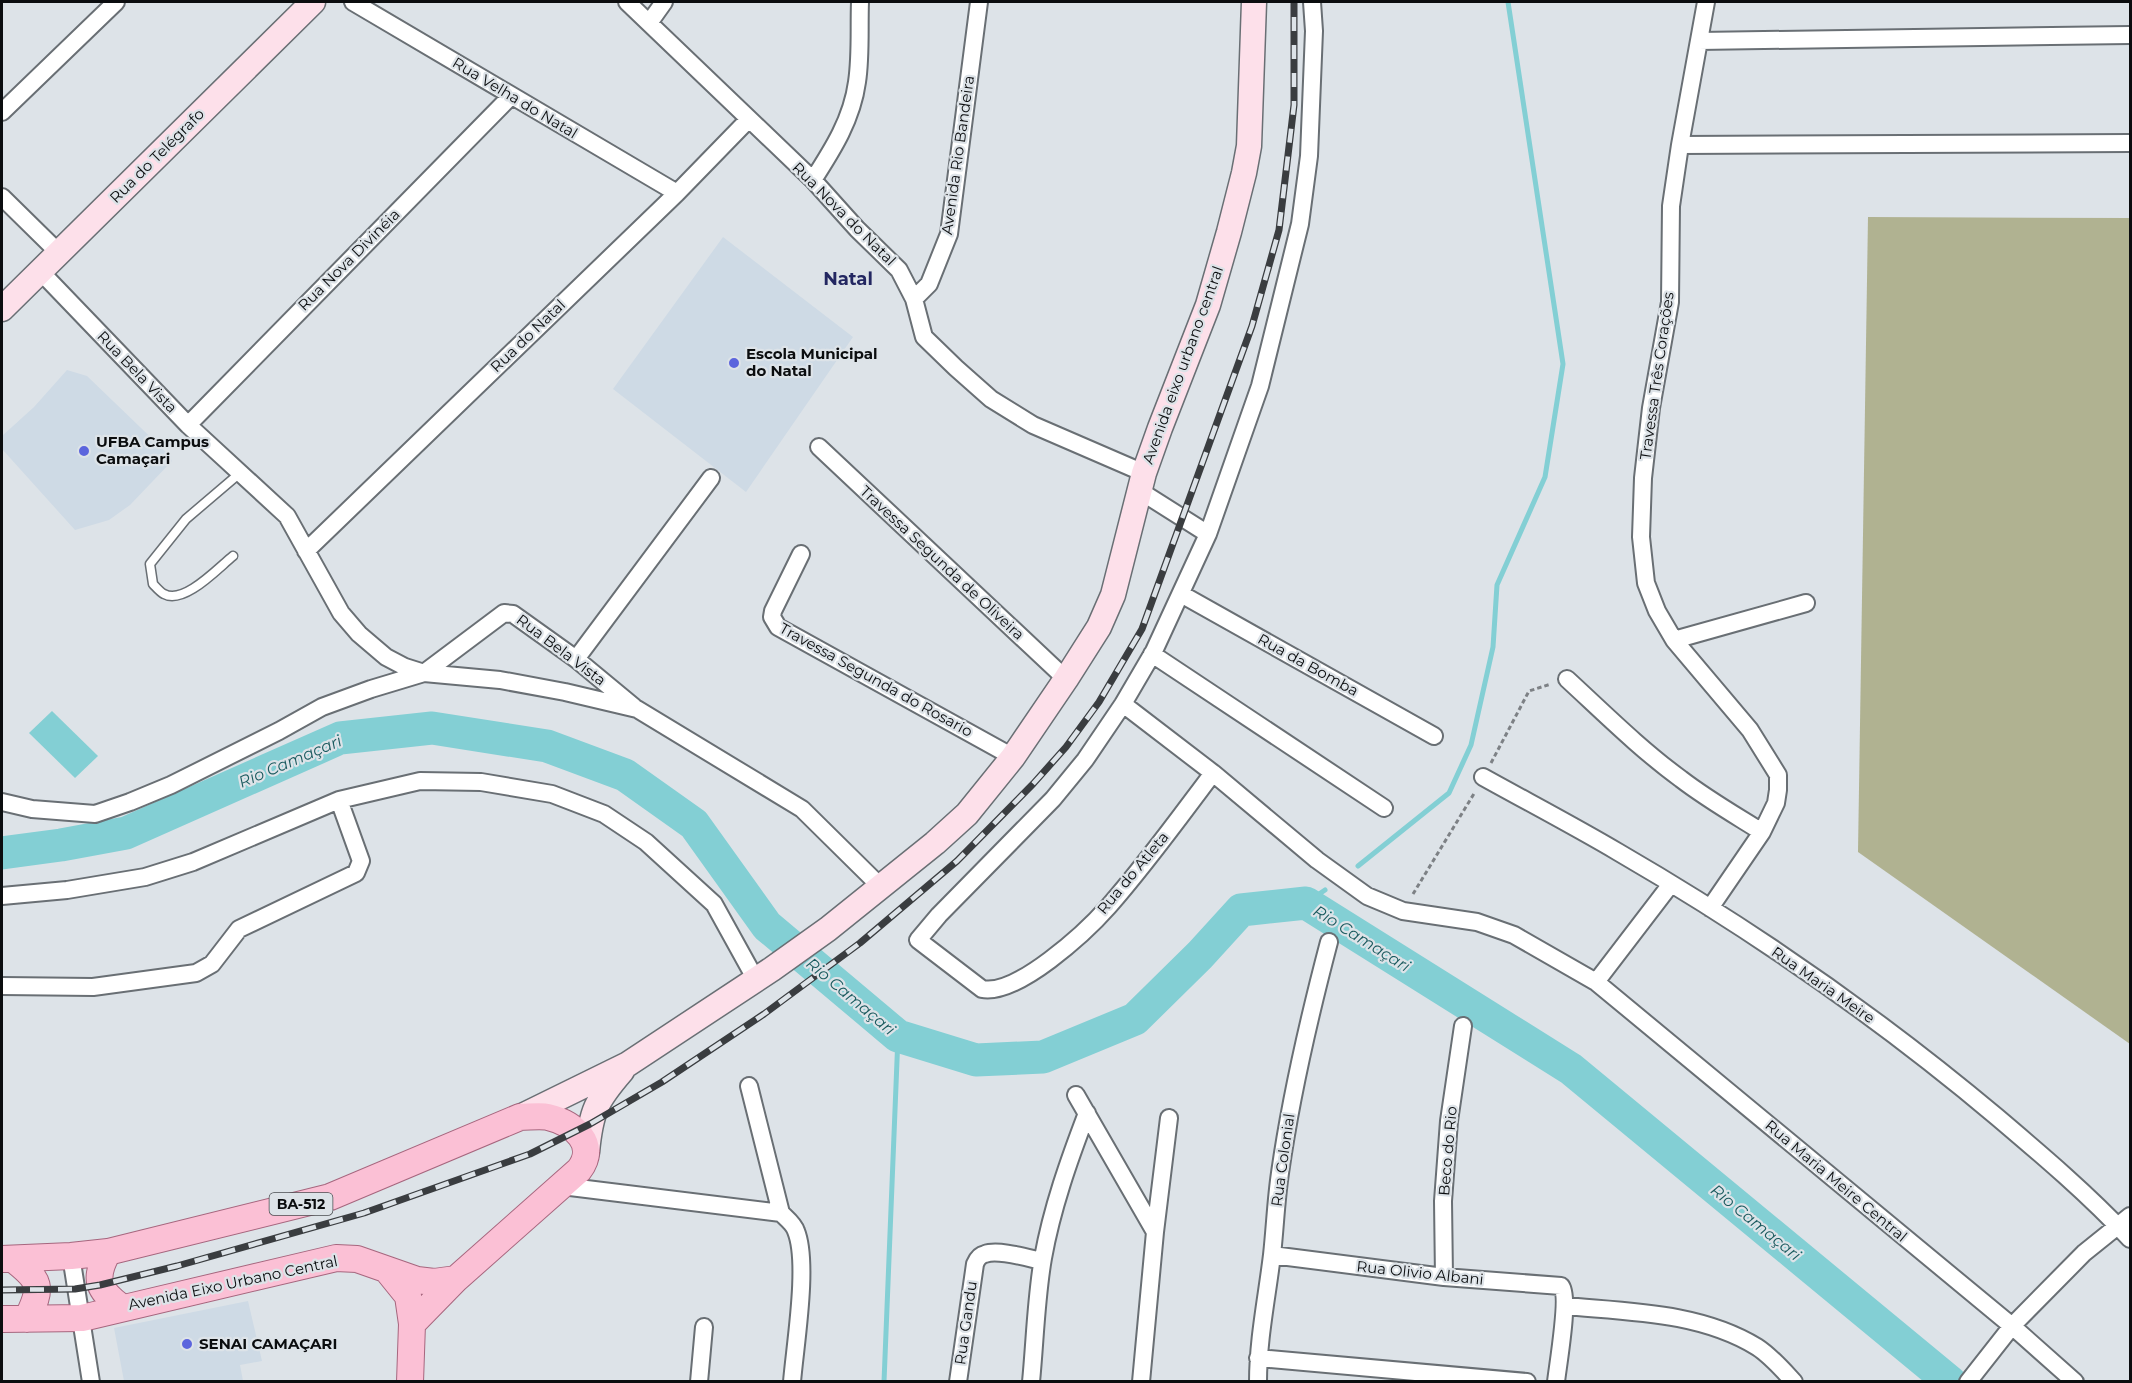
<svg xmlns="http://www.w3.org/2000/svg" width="2132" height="1383" viewBox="0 0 2132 1383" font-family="Montserrat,sans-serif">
  <rect width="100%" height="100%" fill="#dde3e8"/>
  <!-- built -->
  <path fill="#cedae5" d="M723 237 853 337 746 492 613 389Z
    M67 370 87 376 167 453 172 461 130 505 109 520 75 530 2 449V436L34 407Z
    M248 1301 262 1361 240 1365 243 1381H124L114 1328Z"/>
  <!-- green -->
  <path fill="#b0b291" d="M1868 217 2130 218V1044L1858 852Z"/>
  <!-- water -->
  <path fill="#83cfd4" d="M52 711 98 756 75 778 29 733Z"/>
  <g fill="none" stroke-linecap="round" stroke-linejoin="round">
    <!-- stream -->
    <path stroke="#83cfd4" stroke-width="5" d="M1358 866 1449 793 1471 745 1493 647 1497 585 1545 477 1563 364 1508 2
      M1306 903 1325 890
      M884 1382 898 1036"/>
    <!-- river -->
    <path stroke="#83cfd4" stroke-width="33" d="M2 853 61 845 126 833 340 738 432 728 547 746 625 775 694 824 767 926 898 1036 976 1060 1043 1057 1135 1019 1200 955 1241 910 1306 903 1571 1069 1950 1382"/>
    <defs>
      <path id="lane" d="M233 556C218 568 184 605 164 594 160 592 156 587 153 584L150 564 186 519 240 473"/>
      <path id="street" d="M353 2 677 193
        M627 2 813 180 857 229 899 270 914 299 924 337 956 368 991 399 1033 425 1144 473
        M1706 2 1680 145 1671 206 1670 302 1651 408 1643 478 1641 537 1646 583 1657 611 1674 640 1750 730 1778 775V790L1776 803 1762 832 1710 908
        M649 23 664 2
        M1699 41 2130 35
        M2 112 116 2
        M1680 145 2130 143
        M813 180C833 149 852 119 857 82 861 56 859 28 860 2
        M2 197 59 253
        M40 271 188 425 287 516 341 613 359 634 386 657 405 667 424 673 500 680 565 692 637 709 802 809 880 886
        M914 299 929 284 949 234 979 2
        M188 425 511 96
        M819 447 1066 679
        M1140 491 1208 534
        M306 551 677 193 748 120
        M801 554 773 611 772 617 778 627 1013 757
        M1181 594 1434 736
        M1674 640 1806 603
        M1152 654 1384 808
        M576 659 711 478
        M1567 679C1604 713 1640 749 1681 779 1707 799 1735 815 1762 832
        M1123 704 1213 773 1317 860 1367 896 1403 911 1477 922 1514 935 1596 982 2012 1326 2075 1382
        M1213 773C1179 818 1146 864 1109 906 1086 932 1017 996 982 989L918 940 939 915 1053 799 1085 760 1123 704 1154 651 1208 534 1260 386 1300 224 1309 156 1314 31 1312 2
        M1483 777C1528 802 1574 826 1618 852 1751 929 1879 1018 1997 1117 2043 1156 2089 1195 2130 1239
        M2 802 32 809 95 814 130 802 171 785 279 731 322 707 371 689 424 673 504 613 513 614 576 659 634 707
        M2 896 67 890 145 877 193 862 339 800 420 781 481 782 552 794 604 814 646 842 714 904 756 980
        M1596 982 1671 884
        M2 986 93 987 196 973 212 964 239 929 356 873 361 861 339 800
        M749 1086 781 1213
        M1076 1095 1155 1232
        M562 1186 781 1213
        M781 1213C786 1218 794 1224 796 1231 809 1263 795 1345 792 1382
        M1272 1255 1444 1277 1561 1286C1570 1296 1558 1364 1556 1382
        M71 1256 91 1382
        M1444 1277 1443 1201 1449 1121 1463 1026
        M1565 1306C1629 1312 1700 1312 1757 1347 1771 1356 1783 1370 1794 1382
        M1258 1358 1527 1382
        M699 1382 704 1327
        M958 1382 975 1264C977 1259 980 1255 985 1254 998 1249 1028 1258 1042 1261
        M1031 1382C1035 1341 1036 1298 1043 1258 1052 1208 1069 1160 1087 1113
        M1141 1382 1155 1232 1169 1118
        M1258 1382C1258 1339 1267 1297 1272 1255 1275 1228 1276 1200 1280 1173 1291 1095 1309 1018 1329 942
        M1968 1382 2012 1326 2084 1253 2130 1216"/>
      <path id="secondary" d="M2 309 313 2
        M520 1117 628 1064 772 969 828 929 935 843 967 814 1013 757 1066 679 1099 627 1113 595 1144 473 1160 428 1208 305 1229 232 1244 173 1249 146 1254 2
        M587 1152C591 1111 596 1101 622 1071"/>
      <path id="primary" d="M108 1252C93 1279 98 1290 121 1307
        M2 1259 71 1256 108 1252 330 1197 520 1117C529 1117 540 1115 548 1117 573 1123 599 1144 579 1170L456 1279 412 1324
        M13 1259C41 1281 43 1286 27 1319
        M387 1270 408 1296 412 1324 410 1382
        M2 1319 82 1318 336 1258 357 1259 417 1280 434 1282 456 1279"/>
    </defs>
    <!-- lane casing -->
    <use href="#lane" stroke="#696f74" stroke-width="11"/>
    <!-- street casing -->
    <use href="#street" stroke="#696f74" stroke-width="20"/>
    <!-- secondary casing -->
    <use href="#secondary" stroke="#696f74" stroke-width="27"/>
    <!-- primary casing -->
    <use href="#primary" stroke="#a6667e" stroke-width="28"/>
    <!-- path -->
    <path stroke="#7d8185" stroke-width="3" stroke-dasharray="4.5 3" stroke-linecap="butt" d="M1491 763 1529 691 1551 684
      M1413 894 1475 792"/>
    <!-- lane -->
    <use href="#lane" stroke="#fff" stroke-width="8"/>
    <!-- street -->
    <use href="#street" stroke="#fff" stroke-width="16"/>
    <!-- secondary -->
    <use href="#secondary" stroke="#fde0ea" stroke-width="24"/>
    <!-- primary -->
    <use href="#primary" stroke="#fbc0d5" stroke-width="26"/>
    <defs>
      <path id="rail" d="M2 1290 75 1289 100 1285 177 1266 364 1213 530 1154 590 1124 662 1082 764 1014 860 943 957 861 1033 784 1066 747 1099 702 1142 629 1252 326 1279 230 1294 105V2"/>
    </defs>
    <!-- rail casing -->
    <use href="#rail" stroke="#3a3d40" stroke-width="7"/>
    <!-- rail -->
    <use href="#rail" stroke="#dde3e8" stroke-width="4.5" stroke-dasharray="14" stroke-linecap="butt"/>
  </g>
  <!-- markers -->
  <g fill="#5c65dd" stroke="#dde3e8" stroke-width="2">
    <circle cx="734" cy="363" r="6"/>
    <circle cx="84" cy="451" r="6"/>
    <circle cx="187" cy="1344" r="6"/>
  </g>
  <g text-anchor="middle" stroke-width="4.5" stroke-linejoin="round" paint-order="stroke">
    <!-- shield labels -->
    <rect fill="#dde3e8" stroke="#4a4d50" stroke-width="1.5" x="269.5" y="1193" width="63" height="22" rx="4.5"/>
    <g font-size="14" font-weight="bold" fill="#0b0d0f">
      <text x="301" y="1209">BA-512</text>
    </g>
    <!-- street labels -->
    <g font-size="15" fill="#0b0d0f" stroke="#dde3e8">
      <text transform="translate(515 98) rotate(31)" y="5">Rua Velha do Natal</text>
      <text transform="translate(958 155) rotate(-82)" y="5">Avenida Rio Bandeira</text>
      <text transform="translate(157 156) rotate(-45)" y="5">Rua do Telégrafo</text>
      <text transform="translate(844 214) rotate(45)" y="5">Rua Nova do Natal</text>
      <text transform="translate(349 260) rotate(-45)" y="5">Rua Nova Divinéia</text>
      <text transform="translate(528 336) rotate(-44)" y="5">Rua do Natal</text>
      <text transform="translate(1183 365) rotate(-70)" y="5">Avenida eixo urbano central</text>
      <text transform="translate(137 372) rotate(46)" y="5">Rua Bela Vista</text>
      <text transform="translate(1657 376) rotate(-82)" y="5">Travessa Três Corações</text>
      <text transform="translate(942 563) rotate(43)" y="5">Travessa Segunda de Oliveira</text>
      <text transform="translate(561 650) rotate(37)" y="5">Rua Bela Vista</text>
      <text transform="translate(1308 665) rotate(29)" y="5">Rua da Bomba</text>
      <text transform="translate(876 680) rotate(29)" y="5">Travessa Segunda do Rosario</text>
      <text transform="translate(1133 873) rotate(-50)" y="5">Rua do Atleta</text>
      <text transform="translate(1823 985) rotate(35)" y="5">Rua Maria Meire</text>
      <text transform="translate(1448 1151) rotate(-85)" y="5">Beco do Rio</text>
      <text transform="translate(1283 1160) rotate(-82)" y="5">Rua Colonial</text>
      <text transform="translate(1836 1181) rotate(40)" y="5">Rua Maria Meire Central</text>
      <text transform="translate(1420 1273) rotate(6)" y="5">Rua Olivio Albani</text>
      <text transform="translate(233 1283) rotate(-12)" y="5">Avenida Eixo Urbano Central</text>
      <text transform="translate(966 1323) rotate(-82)" y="5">Rua Gandu</text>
    </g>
    <!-- poi labels -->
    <g font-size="15" font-weight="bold" fill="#0b0d0f" stroke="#dde3e8" text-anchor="start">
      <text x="746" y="359">Escola Municipal<tspan x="746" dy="17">do Natal</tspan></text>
      <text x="96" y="447">UFBA Campus<tspan x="96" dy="17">Camaçari</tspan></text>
      <text x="199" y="1349">SENAI CAMAÇARI</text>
    </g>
    <!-- water labels -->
    <g font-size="16" font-style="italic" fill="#1a5a5e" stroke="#dde3e8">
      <text transform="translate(290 761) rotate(-23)" y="6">Rio Camaçari</text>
      <text transform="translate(1362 938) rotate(32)" y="6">Rio Camaçari</text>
      <text transform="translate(851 996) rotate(40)" y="6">Rio Camaçari</text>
      <text transform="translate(1756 1222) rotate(39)" y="6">Rio Camaçari</text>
    </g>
    <!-- quarter labels -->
    <g font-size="18" font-weight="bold" fill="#232761" stroke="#dde3e8">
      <text x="848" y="285">Natal</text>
    </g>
  </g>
  <!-- border -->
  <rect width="2132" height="1383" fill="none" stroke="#0b0d0f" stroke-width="6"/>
</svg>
